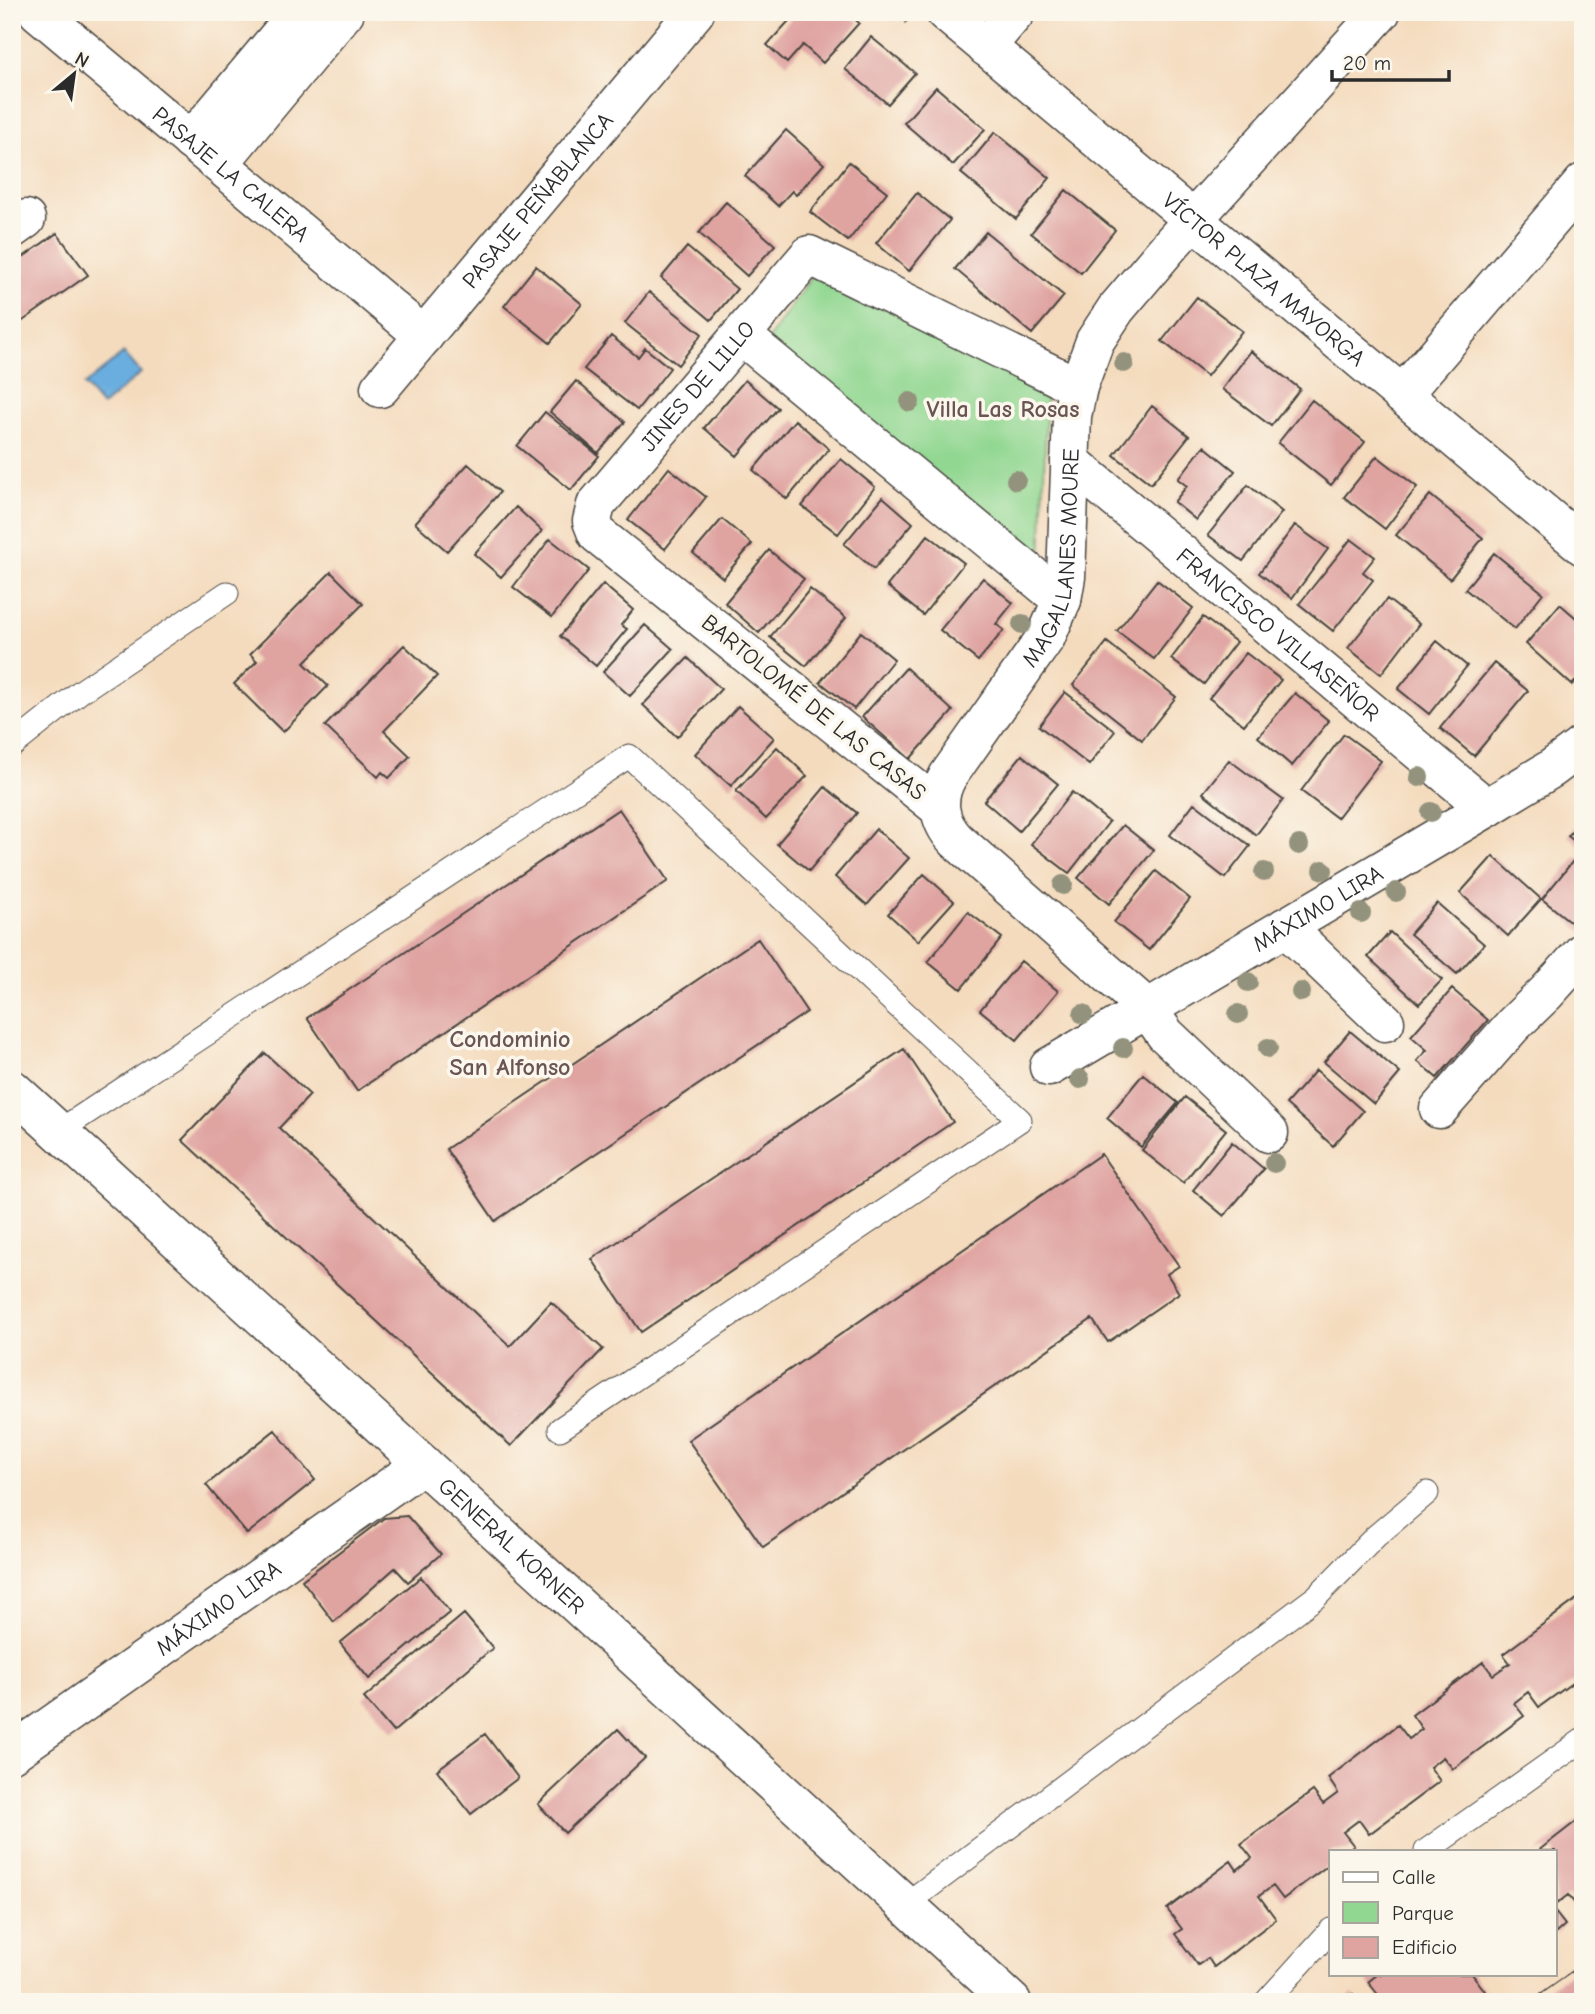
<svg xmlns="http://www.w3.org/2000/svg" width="1595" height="2014" viewBox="0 0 1595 2014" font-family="'Comic Neue',sans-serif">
  <rect width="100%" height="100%" fill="#fbf7ec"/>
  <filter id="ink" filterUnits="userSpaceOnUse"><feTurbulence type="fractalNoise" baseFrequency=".0143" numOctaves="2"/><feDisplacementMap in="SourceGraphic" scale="14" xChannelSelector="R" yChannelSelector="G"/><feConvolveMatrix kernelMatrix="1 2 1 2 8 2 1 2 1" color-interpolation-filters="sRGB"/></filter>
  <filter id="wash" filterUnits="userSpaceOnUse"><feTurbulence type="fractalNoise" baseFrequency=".00686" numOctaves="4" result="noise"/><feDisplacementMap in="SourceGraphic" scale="28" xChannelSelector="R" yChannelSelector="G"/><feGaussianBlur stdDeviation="1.57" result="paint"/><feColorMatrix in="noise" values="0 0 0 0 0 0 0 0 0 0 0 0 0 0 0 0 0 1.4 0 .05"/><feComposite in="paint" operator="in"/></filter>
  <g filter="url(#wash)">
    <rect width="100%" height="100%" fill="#f4dbbe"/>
    <!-- green -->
    <path fill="#91d791" stroke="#5e815e" stroke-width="2" d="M816 270 1047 387 1041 568 768 340Z"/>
    <!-- water -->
    <path fill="#6aaedf" stroke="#4a6c85" stroke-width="2" d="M124 353 141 373 102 406 84 385Z"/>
    <g id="blocks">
      <!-- building -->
      <path fill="#dfa3a0" d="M797 12H848L859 23 823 63 803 45 787 63 767 45Z
        M871 37 915 73 888 104 845 69Z
        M936 87 985 129 953 165 904 123Z
        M786 130 824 164 796 195 792 191 778 206 745 176Z
        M995 132 1050 178 1016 219 961 173Z
        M849 162 887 192 848 241 810 212Z
        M1066 190 1115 230 1081 273 1031 233Z
        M917 193 950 220 909 271 876 243Z
        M726 202 775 245 747 276 699 233Z
        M986 232 1064 296 1032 334 955 269Z
        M57 233 88 275 17 325 12 319V265Z
        M687 247 737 289 711 320 661 278Z
        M536 266 582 304 550 343 504 306Z
        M649 292 702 334 678 365 625 323Z
        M1197 297 1242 331 1207 376 1162 341Z
        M611 336 638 357 645 348 670 368 637 410 584 369Z
        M1251 351 1300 389 1271 426 1222 389Z
        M745 380 778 408 737 456 704 428Z
        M576 381 625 422 598 453 550 412Z
        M1312 400 1365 442 1331 485 1278 443Z
        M1152 406 1189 436 1151 484 1114 455Z
        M545 412 599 456 571 490 517 446Z
        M795 420 829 449 787 499 753 470Z
        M1204 446 1235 471 1196 520 1174 502 1187 486 1178 479Z
        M1377 456 1417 487 1385 529 1344 497Z
        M841 459 875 487 838 534 802 506Z
        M468 464 500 492 447 551 415 523Z
        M669 468 706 497 665 549 628 520Z
        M1248 485 1282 512 1243 561 1208 535Z
        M1430 495 1483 538 1450 579 1396 535Z
        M883 497 913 523 874 569 844 544Z
        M516 507 542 531 501 577 474 554Z
        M722 519 752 544 723 578 693 553Z
        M1295 525 1328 549 1292 598 1259 573Z
        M928 535 964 563 923 615 887 586Z
        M550 539 589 570 552 617 513 587Z
        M1351 539 1375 557 1363 572 1373 580 1333 631 1299 604Z
        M769 550 804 579 759 633 725 603Z
        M1494 553 1543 593 1515 629 1465 589Z
        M331 572 363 604 304 663 328 686 283 732 234 684 257 661 250 654Z
        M983 578 1013 603 996 624 1004 630 978 661 940 630Z
        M1157 580 1193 608 1154 659 1117 631Z
        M603 584 633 610 621 625 627 629 596 666 560 636Z
        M810 589 846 618 806 666 770 637Z
        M1387 599 1419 624 1381 674 1348 648Z
        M1560 604 1583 624V673L1572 685 1526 644Z
        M1203 617 1236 642 1204 684 1171 659Z
        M645 625 673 649 630 696 603 672Z
        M861 632 894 659 854 709 820 682Z
        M1437 641 1467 666 1429 714 1398 689Z
        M1107 642 1176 697 1142 740 1073 685Z
        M404 645 437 676 384 731 410 756 389 778 382 772 378 777 325 726Z
        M1246 653 1281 680 1244 725 1209 698Z
        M688 658 721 689 677 737 643 705Z
        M1494 663 1528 691 1474 756 1440 728Z
        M906 668 953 711 910 759 862 717Z
        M1065 692 1115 731 1089 765 1039 726Z
        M1295 693 1329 721 1292 766 1258 737Z
        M738 706 774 738 731 786 695 754Z
        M1344 734 1381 761 1337 818 1301 791Z
        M777 747 807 776 766 819 736 791Z
        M1022 755 1058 784 1019 831 984 801Z
        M1229 760 1283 800 1256 835 1203 793Z
        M825 787 857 813 809 871 777 844Z
        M1072 792 1109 822 1069 873 1031 844Z
        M1194 803 1250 846 1225 878 1170 835Z
        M619 809 668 881 357 1091 307 1018Z
        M1583 818V848L1568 836Z
        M1123 825 1154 850 1109 904 1078 878Z
        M876 829 909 858 867 905 835 877Z
        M1493 856 1541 899 1508 936 1460 893Z
        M1577 856 1583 861V932L1542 899Z
        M1156 871 1190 899 1149 950 1114 922Z
        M924 874 954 901 918 941 888 914Z
        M1437 903 1484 944 1457 974 1410 934Z
        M968 912 1002 938 961 989 928 962Z
        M1390 932 1442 980 1419 1004 1368 957Z
        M758 939 807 1012 495 1221 446 1149Z
        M1021 961 1058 991 1017 1040 980 1010Z
        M1452 989 1488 1020 1437 1078 1417 1061 1427 1050 1411 1036Z
        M1350 1031 1400 1073 1374 1104 1324 1062Z
        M904 1049 953 1122 641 1332 592 1259Z
        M265 1053 310 1095 279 1128 510 1346 551 1302 603 1349 511 1446 182 1140Z
        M1316 1070 1363 1111 1333 1146 1286 1104Z
        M1143 1074 1178 1103 1141 1147 1107 1118Z
        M1185 1097 1226 1130 1183 1183 1142 1150Z
        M1232 1142 1264 1169 1224 1216 1193 1190Z
        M1101 1154 1179 1266 1167 1274 1179 1293 1108 1342 1092 1319 763 1547 688 1440Z
        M275 1430 315 1480 247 1534 206 1485Z
        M407 1516 441 1554 408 1582 395 1568 334 1622 302 1580 384 1518Z
        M421 1577 450 1612 369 1679 340 1643Z
        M1577 1599 1583 1607V1675L1539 1707 1528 1692 1514 1703 1524 1716 1453 1769 1443 1757 1430 1767 1440 1781 1369 1834 1359 1820 1343 1832 1354 1846 1347 1851H1331V1863L1283 1899 1273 1886 1259 1896 1276 1919 1214 1967 1208 1958 1198 1965 1175 1934 1182 1929 1167 1909 1231 1861 1237 1870 1252 1858 1241 1844 1313 1791 1323 1804 1338 1793 1328 1778 1398 1725 1409 1739 1422 1729 1412 1715 1483 1662 1493 1675 1510 1663 1503 1654Z
        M464 1614 493 1648 393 1732 364 1698Z
        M618 1729 645 1758 565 1833 538 1804Z
        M485 1734 518 1778 471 1814 437 1770Z
        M1583 1816V1914L1568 1895 1555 1905V1851H1538Z
        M1555 1912 1565 1925 1555 1934Z
        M1583 1964V2002H1529Z
        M1378 1974H1472L1485 1991 1472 2002H1373L1380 1997 1368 1982Z
        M1353 1994 1359 2002H1343Z"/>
    </g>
  </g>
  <g filter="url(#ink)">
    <use href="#blocks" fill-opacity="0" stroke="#494541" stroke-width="2"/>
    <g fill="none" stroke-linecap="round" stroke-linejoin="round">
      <defs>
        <path id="lane" d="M12 746 80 692 227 593
          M59 1131 629 756 1020 1120 560 1429
          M1426 1851 1583 1740
          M905 1905 1316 1597 1376 1536 1427 1493
          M1266 2002 1331 1930"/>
        <g id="street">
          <path id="s1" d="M38 12 424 336"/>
          <path d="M986 47 1016 12"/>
          <path d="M191 141 299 12"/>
          <path d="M219 164 345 12"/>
          <path d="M12 229 26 219"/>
          <path d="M741 335 1062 600"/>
          <path id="s2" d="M380 388 695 12"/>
          <path d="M1402 395 1583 183"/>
          <path id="s3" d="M1070 461 1487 808"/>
          <path id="s4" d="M939 808 597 534 592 521 596 505 809 255 1078 387"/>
          <path d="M1285 927 1385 1022"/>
          <path id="s5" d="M1049 1067 1487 808 1551 769 1583 745"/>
          <path d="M1439 1109 1513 1025 1546 993 1583 952"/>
          <path id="s6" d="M1269 1133 1165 1034 1147 1008 956 840C938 821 935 799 948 776L1046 637 1062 600 1066 577 1072 416 1078 387 1095 341 1116 309 1172 243 1381 12"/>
          <path id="s7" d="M12 1753 423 1464"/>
        </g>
        <g id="secondary">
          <path id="s8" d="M945 12 1583 546"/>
          <path id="s9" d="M12 1089 1012 2002"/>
        </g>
      </defs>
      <!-- lane casing -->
      <use href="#lane" stroke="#494541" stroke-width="25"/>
      <!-- street casing -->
      <use href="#street" stroke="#494541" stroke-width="41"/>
      <!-- secondary casing -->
      <use href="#secondary" stroke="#494541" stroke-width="41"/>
      <!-- path -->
      <path stroke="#494541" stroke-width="4.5" stroke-dasharray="2 5" stroke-linecap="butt" d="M896 12 907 22"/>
      <!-- lane -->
      <use href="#lane" stroke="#fff" stroke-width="23"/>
      <!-- street -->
      <use href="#street" stroke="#fff" stroke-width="38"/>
      <!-- secondary -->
      <use href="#secondary" stroke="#fff" stroke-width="38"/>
    </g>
    <!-- trees -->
    <g fill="#93927b">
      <circle cx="1124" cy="363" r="10"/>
      <circle cx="910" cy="402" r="10"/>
      <circle cx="1016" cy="480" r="10"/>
      <circle cx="1022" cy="624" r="10"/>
      <circle cx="1419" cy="777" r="10"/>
      <circle cx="1431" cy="812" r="10"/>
      <circle cx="1299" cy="845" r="10"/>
      <circle cx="1323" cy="870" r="10"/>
      <circle cx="1264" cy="872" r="10"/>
      <circle cx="1063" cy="885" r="10"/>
      <circle cx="1396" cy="892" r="10"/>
      <circle cx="1361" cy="913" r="10"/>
      <circle cx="1248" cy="982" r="10"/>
      <circle cx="1301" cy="992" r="10"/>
      <circle cx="1083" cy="1014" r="10"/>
      <circle cx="1238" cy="1014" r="10"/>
      <circle cx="1123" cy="1048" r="10"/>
      <circle cx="1268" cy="1048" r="10"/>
      <circle cx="1080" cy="1079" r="10"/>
      <circle cx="1274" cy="1163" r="10"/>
    </g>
  </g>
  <g text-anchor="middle" stroke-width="7" stroke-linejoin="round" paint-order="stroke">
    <!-- street labels -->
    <g font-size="23" fill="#2b2b2b" stroke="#fbf7ec">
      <text dy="8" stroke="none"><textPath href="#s1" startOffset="252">PASAJE LA CALERA</textPath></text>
      <text dy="8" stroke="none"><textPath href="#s2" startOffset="245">PASAJE PEÑABLANCA</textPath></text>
      <text dy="8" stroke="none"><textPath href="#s8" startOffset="416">VÍCTOR PLAZA MAYORGA</textPath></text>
      <text dy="8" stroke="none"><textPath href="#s4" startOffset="625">JINES DE LILLO</textPath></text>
      <text dy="8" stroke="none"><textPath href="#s6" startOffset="749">MAGALLANES MOURE</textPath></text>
      <text dy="8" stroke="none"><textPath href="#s3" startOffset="271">FRANCISCO VILLASEÑOR</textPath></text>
      <text transform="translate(814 707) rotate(39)" y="8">BARTOLOMÉ DE LAS CASAS</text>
      <text dy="8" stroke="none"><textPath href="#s5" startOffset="312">MÁXIMO LIRA</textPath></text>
      <text dy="8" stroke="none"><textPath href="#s9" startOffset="677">GENERAL KORNER</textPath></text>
      <text dy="8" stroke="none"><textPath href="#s7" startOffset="252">MÁXIMO LIRA</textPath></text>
    </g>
    <!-- neighbourhood labels -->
    <g font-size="24" font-weight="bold" fill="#6a5554" stroke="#fbf7ec">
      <text x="1003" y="417">Villa Las Rosas</text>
      <text x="510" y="1047">Condominio<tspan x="510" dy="28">San Alfonso</tspan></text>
    </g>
  </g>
  <!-- margin -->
  <rect width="1595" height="2014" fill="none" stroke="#fbf7ec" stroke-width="42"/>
  <!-- legend -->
  <rect x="1329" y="1850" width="228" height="126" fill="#fbf7ec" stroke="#a8a59f" stroke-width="2"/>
  <rect x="1343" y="1872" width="35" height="10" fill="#ffffff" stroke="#a8a59f" stroke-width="2"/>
  <text x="1392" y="1884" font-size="21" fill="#2b2b2b">Calle</text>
  <rect x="1343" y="1902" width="35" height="21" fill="#91d791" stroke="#a8a59f" stroke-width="2"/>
  <text x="1392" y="1920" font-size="21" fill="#2b2b2b">Parque</text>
  <rect x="1343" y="1937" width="35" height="21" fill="#dfa3a0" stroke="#a8a59f" stroke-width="2"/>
  <text x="1392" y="1954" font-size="21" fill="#2b2b2b">Edificio</text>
  <!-- north arrow -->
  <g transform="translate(74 74) rotate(29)" stroke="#fbf7ec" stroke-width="5" paint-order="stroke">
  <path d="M0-5L12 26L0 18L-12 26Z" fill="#2b2b2b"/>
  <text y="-10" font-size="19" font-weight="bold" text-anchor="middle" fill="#2b2b2b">N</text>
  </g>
  <!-- scale -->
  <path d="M1332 70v10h117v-10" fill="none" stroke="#2b2b2b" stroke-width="3.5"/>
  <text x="1343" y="70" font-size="21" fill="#2b2b2b" stroke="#fbf7ec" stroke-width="5" paint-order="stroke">20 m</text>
</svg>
